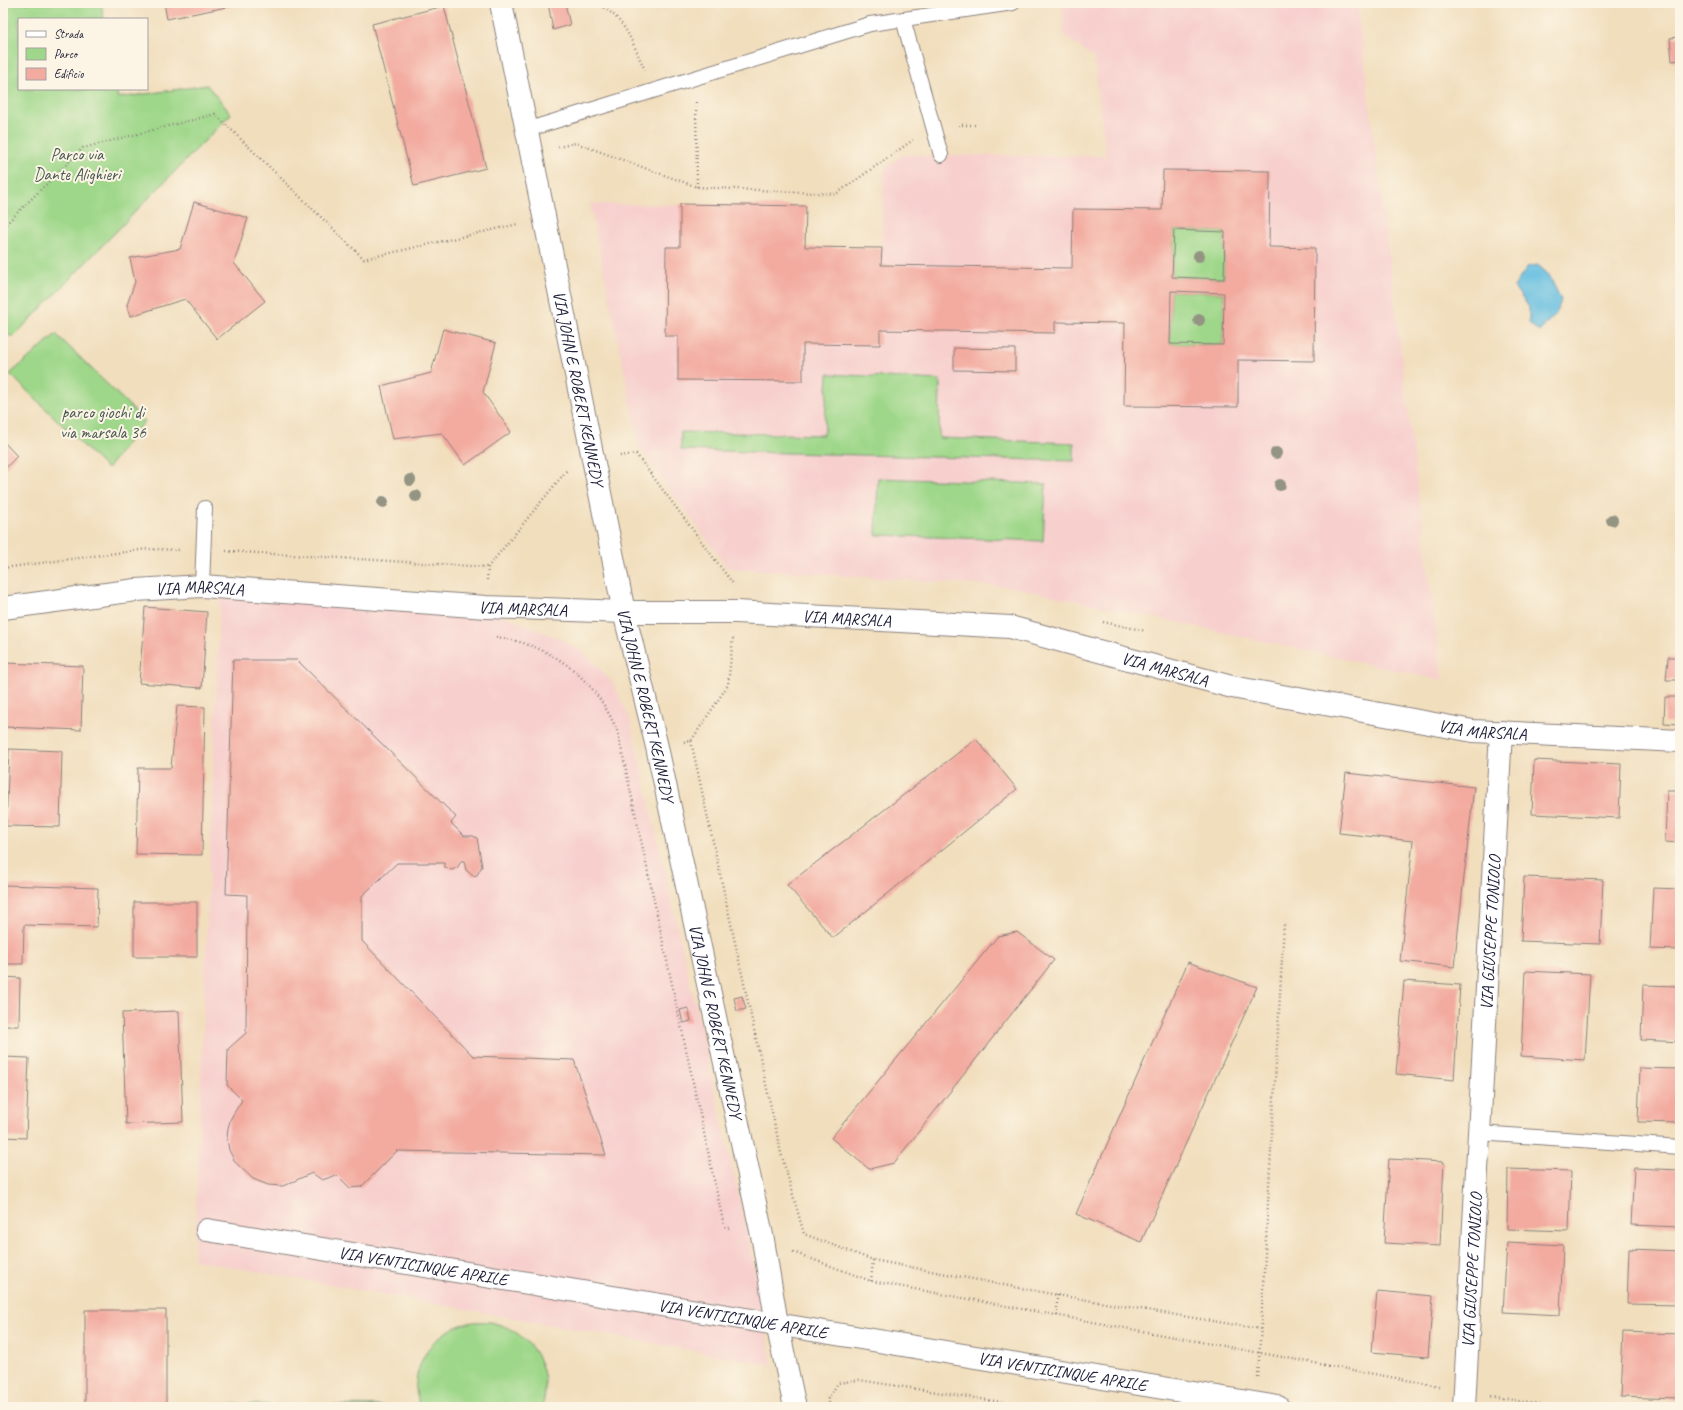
<svg xmlns="http://www.w3.org/2000/svg" width="1683" height="1410" viewBox="0 0 1683 1410" font-family="Caveat,sans-serif">
  <rect width="100%" height="100%" fill="#fcf5e5"/>
  <filter id="ink" filterUnits="userSpaceOnUse"><feTurbulence type="fractalNoise" baseFrequency=".025" numOctaves="2"/><feDisplacementMap in="SourceGraphic" scale="8" xChannelSelector="R" yChannelSelector="G"/><feConvolveMatrix kernelMatrix="1 2 1 2 8 2 1 2 1" color-interpolation-filters="sRGB"/></filter>
  <filter id="wash" filterUnits="userSpaceOnUse"><feTurbulence type="fractalNoise" baseFrequency=".012" numOctaves="4" result="noise"/><feDisplacementMap in="SourceGraphic" scale="16" xChannelSelector="R" yChannelSelector="G"/><feGaussianBlur stdDeviation="0.9" result="paint"/><feColorMatrix in="noise" values="0 0 0 0 0 0 0 0 0 0 0 0 0 0 0 0 0 1.4 0 .05"/><feComposite in="paint" operator="in"/></filter>
  <g filter="url(#wash)">
    <rect width="100%" height="100%" fill="#f1debd"/>
    <!-- built -->
    <path fill="#f7d0ce" d="M1062 3H1357L1442 680 1012 587 728 568 640 449 590 204 806 206 805 247 881 248 884 169 903 155 1106 156 1094 58 1064 35Z
      M220 595 497 613 558 638 585 653 613 683 630 719 749 1241 772 1365 194 1260Z"/>
    <!-- green -->
    <path fill="#9ed789" stroke="#607c62" d="M3 3H101L104 19H19V89H116L118 98 207 85 231 114 14 336 3 335Z
      M1395 3H1445L1395 6Z
      M1174 230 1225 232 1224 279 1172 277Z
      M1171 291 1224 293 1223 345 1170 344Z
      M56 334 145 421 107 469 10 374Z
      M828 374 940 380 939 438 1074 443V461L681 450V432L824 435Z
      M878 478 1046 484 1043 541 876 535Z
      M490 1322C496 1324 504 1325 510 1329 538 1344 552 1377 542 1407H216V1404L419 1406C418 1399 415 1389 416 1382 419 1353 440 1329 468 1323 475 1321 483 1322 490 1322Z"/>
    <!-- water -->
    <path fill="#63bee1" stroke="#42708e" d="M1538 265 1549 275 1561 300 1557 312 1539 332 1529 323V307L1514 287 1527 267Z"/>
    <g id="blocks">
      <!-- building -->
      <path fill="#f3aba0" fill-rule="evenodd" d="M164 3H242V4L167 19Z
        M548 3H565L570 25 553 30Z
        M444 6 486 168 414 186 372 24Z
        M1680 37V60L1672 61 1670 38Z
        M1163 170 1270 171 1269 247 1315 248 1314 361 1238 360V407L1124 406 1125 323 1055 322V333L880 330V345L803 344V381L678 380V336H665L666 247H680V204L806 206 805 247 882 248 881 265 1072 268 1073 209 1162 210ZM1174 230 1225 232 1224 279 1172 277ZM1171 291 1224 293 1223 345 1170 344Z
        M194 202 248 218 234 263 265 301 217 339 185 299 131 316 127 305 135 282 130 258 180 249Z
        M443 329 496 343 483 392 511 432 465 465 442 433 393 439 381 386 431 373Z
        M954 348 1015 349V371L954 370Z
        M3 441 17 456 3 471Z
        M145 607 207 612 202 688 139 683Z
        M1668 657H1680V680H1666Z
        M233 660H297L456 817 451 823 464 836H473L477 838 482 866 477 875 473 876 466 870 464 861H461L458 867 452 870 445 867 444 863H397L362 896V941L473 1056 574 1060 606 1155 397 1151 361 1187 350 1188 337 1175 322 1180 312 1173 283 1186 268 1185 253 1179 235 1162 229 1150 227 1139 228 1128 231 1118 242 1100 227 1085 228 1049 246 1033 247 895 226 894Z
        M5 663 83 666 81 730 3 727Z
        M1665 697H1680V724L1664 723Z
        M177 706 205 707 202 855 136 854 138 768H171Z
        M976 739 1017 789 833 938 787 885Z
        M9 749 62 751 60 827 6 826Z
        M1534 760 1621 764 1619 818 1532 814Z
        M1346 773 1474 787 1454 967 1400 961 1413 841 1339 833Z
        M1667 790H1680V843L1665 842Z
        M1524 877 1603 880 1600 944 1521 941Z
        M3 885 98 888 97 927 24 925 23 964H3Z
        M1653 888 1680 889V950L1650 949Z
        M134 902H197V957H134Z
        M1017 932 1054 960 894 1163 869 1169 831 1138 998 936Z
        M1188 962 1257 987 1141 1242 1076 1214Z
        M1525 971 1590 974 1585 1060 1521 1056Z
        M3 977 20 978 19 1026H3Z
        M1404 981 1460 985 1454 1080 1396 1074Z
        M1643 985 1680 986V1042L1641 1040Z
        M742 996 746 1009 737 1011 734 998Z
        M688 1008 691 1021 683 1023 680 1010Z
        M179 1011 183 1122 126 1124 122 1013Z
        M3 1057 29 1058 26 1138 3 1137Z
        M1640 1068 1680 1069V1123L1638 1122Z
        M1389 1159 1444 1162 1440 1246 1384 1243Z
        M1634 1168 1680 1170V1227L1631 1225Z
        M1508 1169 1571 1171 1569 1231 1507 1229Z
        M1507 1242 1563 1245 1560 1315 1503 1312Z
        M1629 1249 1680 1251V1305L1627 1304Z
        M1377 1291 1433 1296 1428 1357 1372 1352Z
        M85 1310H166V1407H85Z
        M1623 1332 1680 1334 1679 1399 1620 1397Z"/>
    </g>
  </g>
  <g filter="url(#ink)">
    <use href="#blocks" fill-opacity="0" stroke="#8a807c" stroke-width="1"/>
    <g fill="none" stroke-linecap="round" stroke-linejoin="round">
      <defs>
        <path id="service" d="M903 19 941 155
          M526 130 870 24 1013 3
          M202 586 205 508
          M1479 1133 1680 1147"/>
        <g id="minor">
          <path id="s1" d="M501 3 624 612 657 747 763 1240 777 1324 795 1407"/>
          <path id="s2" d="M207 1230 1278 1407"/>
          <path id="s3" d="M1464 1407 1501 732"/>
        </g>
        <g id="secondary">
          <path id="s4" d="M3 608 136 590 202 586 486 607 624 612H736L1010 627 1232 687 1473 731 1680 741"/>
        </g>
      </defs>
      <!-- service casing -->
      <use href="#service" stroke="#8a807c" stroke-width="16"/>
      <!-- minor casing -->
      <use href="#minor" stroke="#8a807c" stroke-width="24"/>
      <!-- secondary casing -->
      <use href="#secondary" stroke="#8a807c" stroke-width="24"/>
      <!-- path -->
      <path stroke="#8a807c" stroke-width="2.5" stroke-dasharray="1 3" stroke-linecap="butt" d="M597 3C627 20 631 41 645 70
        M696 102 697 187
        M958 125H975
        M558 147 576 143 697 187 836 194 913 140
        M3 227 83 148 215 114 364 259 518 224
        M620 456 636 454 734 585
        M226 551 488 567
        M3 568 147 549 181 550
        M487 580 488 567 567 470
        M1103 622 1146 631
        M496 637C554 645 596 679 618 733L724 1226 732 1229
        M691 741 781 1153 804 1234 873 1260 1057 1295 1260 1329
        M684 742 691 741 728 685 733 638
        M793 1252 871 1281 1439 1386
        M871 1281 873 1260
        M1057 1316V1295
        M1258 1377 1284 924
        M1491 1396 1551 1407
        M830 1407 828 1399 838 1383 859 1380 1033 1407"/>
      <!-- service -->
      <use href="#service" stroke="#fff" stroke-width="14"/>
      <!-- minor -->
      <use href="#minor" stroke="#fff" stroke-width="22"/>
      <!-- secondary -->
      <use href="#secondary" stroke="#fff" stroke-width="22"/>
    </g>
    <!-- trees -->
    <g fill="#949482">
      <circle cx="1199" cy="256" r="6"/>
      <circle cx="1199" cy="320" r="6"/>
      <circle cx="1276" cy="453" r="6"/>
      <circle cx="410" cy="480" r="6"/>
      <circle cx="1280" cy="485" r="6"/>
      <circle cx="416" cy="496" r="6"/>
      <circle cx="383" cy="502" r="6"/>
      <circle cx="1612" cy="520" r="6"/>
    </g>
  </g>
  <g text-anchor="middle" stroke-width="4" stroke-linejoin="round" paint-order="stroke">
    <!-- park labels -->
    <g font-size="17" fill="#475852" stroke="#fcf5e5">
      <text x="77" y="160">Parco via<tspan x="77" dy="20">Dante Alighieri</tspan></text>
      <text x="103" y="418">parco giochi di<tspan x="103" dy="20">via marsala 36</tspan></text>
    </g>
    <!-- street labels -->
    <g font-size="17" fill="#22223b" stroke="#fcf5e5">
      <text dy="6" stroke="none"><textPath href="#s1" startOffset="393">VIA JOHN E ROBERT KENNEDY</textPath></text>
      <text dy="6" stroke="none"><textPath href="#s4" startOffset="198">VIA MARSALA</textPath></text>
      <text dy="6" stroke="none"><textPath href="#s4" startOffset="522">VIA MARSALA</textPath></text>
      <text dy="6" stroke="none"><textPath href="#s4" startOffset="846">VIA MARSALA</textPath></text>
      <text dy="6" stroke="none"><textPath href="#s4" startOffset="1170">VIA MARSALA</textPath></text>
      <text dy="6" stroke="none"><textPath href="#s1" startOffset="717">VIA JOHN E ROBERT KENNEDY</textPath></text>
      <text dy="6" stroke="none"><textPath href="#s4" startOffset="1494">VIA MARSALA</textPath></text>
      <text dy="6" stroke="none"><textPath href="#s3" startOffset="475">VIA GIUSEPPE TONIOLO</textPath></text>
      <text dy="6" stroke="none"><textPath href="#s1" startOffset="1041">VIA JOHN E ROBERT KENNEDY</textPath></text>
      <text dy="6" stroke="none"><textPath href="#s2" startOffset="219">VIA VENTICINQUE APRILE</textPath></text>
      <text dy="6" stroke="none"><textPath href="#s3" startOffset="137">VIA GIUSEPPE TONIOLO</textPath></text>
      <text dy="6" stroke="none"><textPath href="#s2" startOffset="543">VIA VENTICINQUE APRILE</textPath></text>
      <text dy="6" stroke="none"><textPath href="#s2" startOffset="867">VIA VENTICINQUE APRILE</textPath></text>
    </g>
  </g>
  <!-- margin -->
  <rect width="1683" height="1410" fill="none" stroke="#fcf5e5" stroke-width="16"/>
  <!-- legend -->
  <rect x="18" y="18" width="130" height="72" fill="#fcf5e5" stroke="#a5a1a1"/>
  <rect x="26" y="31" width="20" height="6" fill="#ffffff" stroke="#a5a1a1"/>
  <text x="54" y="38" font-size="12" fill="#22223b">Strada</text>
  <rect x="26" y="48" width="20" height="12" fill="#9ed789" stroke="#a5a1a1"/>
  <text x="54" y="58" font-size="12" fill="#22223b">Parco</text>
  <rect x="26" y="68" width="20" height="12" fill="#f3aba0" stroke="#a5a1a1"/>
  <text x="54" y="78" font-size="12" fill="#22223b">Edificio</text>
</svg>
